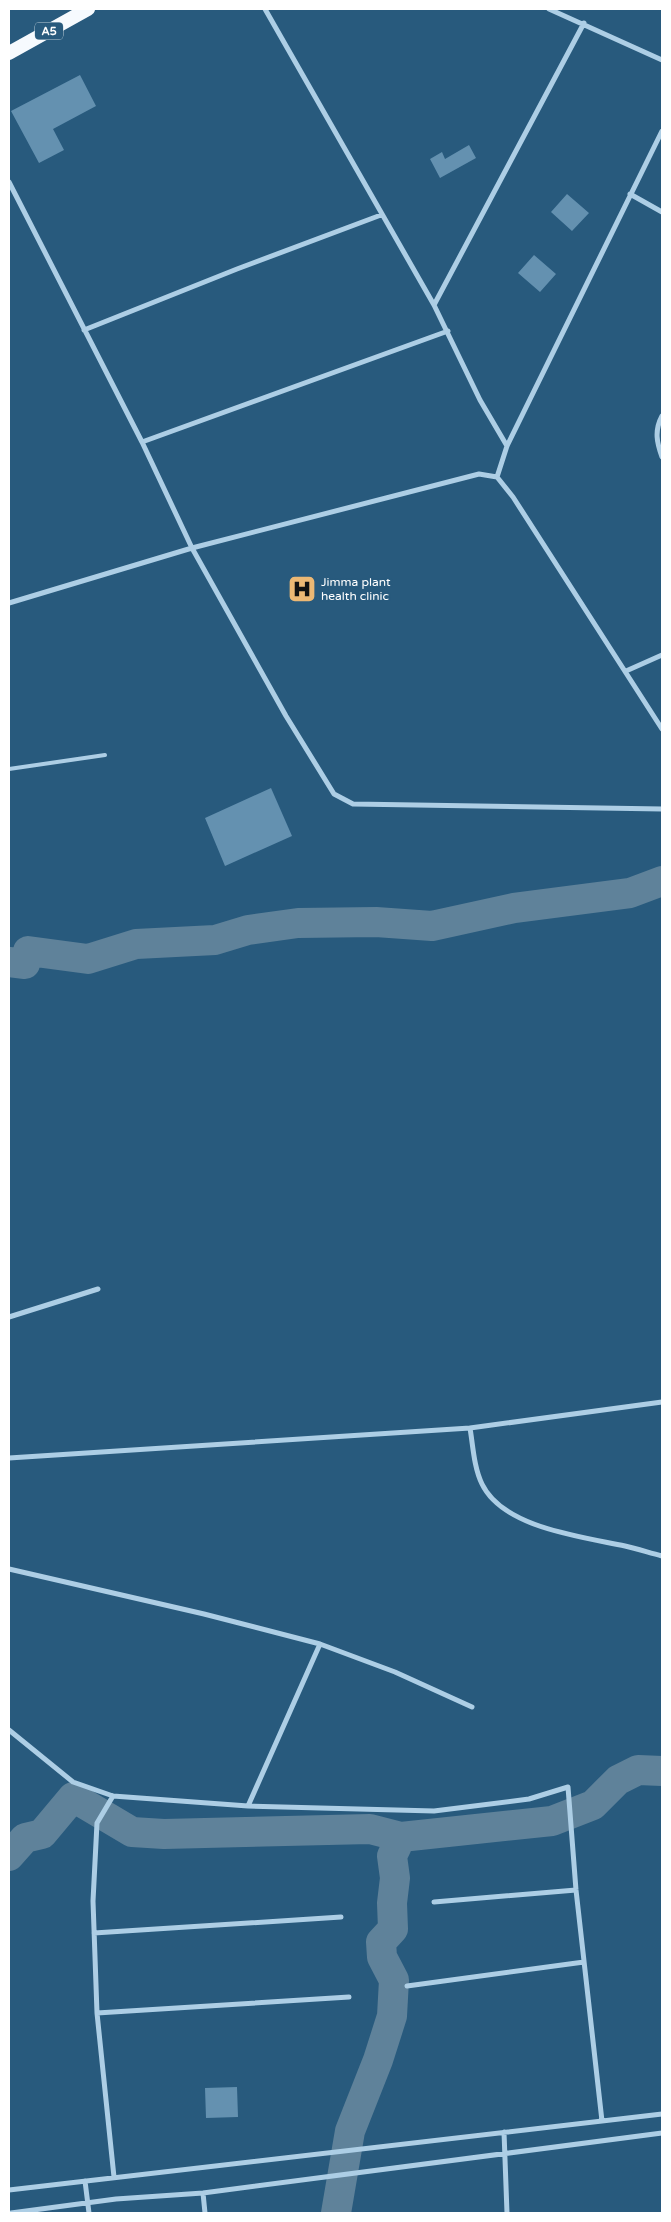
<svg xmlns="http://www.w3.org/2000/svg" width="671" height="2222" viewBox="0 0 671 2222" font-family="'Varela Round',sans-serif">
  <rect width="100%" height="100%" fill="#285a7d"/>
  <g fill="none" stroke-linecap="round" stroke-linejoin="round">
    <!-- river -->
    <path stroke="#5f829a" stroke-width="30" d="M9 962 25 964 28 951 88 959 136 944 215 940 248 930 298 923 376 922 432 926 514 908 630 893 662 881
      M9 1856 25 1838 42 1834 73 1797 132 1832 164 1834 370 1829 401 1837
      M336 2213 350 2131 378 2060 392 2016 394 1980 382 1957 381 1942 393 1929 392 1903 395 1878 392 1856 401 1837 552 1821 593 1805 618 1780 638 1770 662 1771"/>
  </g>
  <!-- building -->
  <path fill="#6491b0" d="M80 75 96 106 53 129 64 150 39 163 11 111Z
    M469 145 476 158 440 178 430 159 442 152 445 159Z
    M567 194 589 213 572 231 551 212Z
    M534 255 556 274 540 292 518 273Z
    M271 788 292 836 225 866 205 818Z
    M237 2087 238 2117 206 2118 205 2088Z"/>
  <g fill="none" stroke-linecap="round" stroke-linejoin="round">
    <!-- service -->
    <path stroke="#adcee5" stroke-width="4" d="M9 769 105 755"/>
    <!-- minor -->
    <path stroke="#adcee5" stroke-width="5" d="M265 9 434 305 480 400 507 446
      M549 9 662 60
      M9 182 142 442 192 548 286 716 334 794 353 804 662 809
      M630 194 662 212
      M434 305 584 23
      M84 330 237 269 381 215
      M662 416C654 431 657 443 662 457
      M142 442 448 331
      M497 477 507 446 662 131
      M9 603 192 548 479 474 497 477 513 497 662 729
      M626 671 662 655
      M9 1317 98 1289
      M470 1428C473 1446 474 1468 482 1484 503 1528 583 1537 625 1546 638 1549 650 1553 662 1556
      M9 1458 470 1428 662 1402
      M9 1569 204 1614 320 1644 395 1672 472 1707
      M9 1730 73 1782 113 1796 248 1806 434 1811 529 1799 568 1787 576 1890 602 2121
      M113 1796 97 1823 93 1901 97 2013 114 2177
      M248 1806 320 1644
      M434 1902 576 1890
      M94 1933 341 1917
      M407 1986 584 1962
      M97 2013 349 1997
      M504 2132 507 2213
      M85 2181 89 2213
      M9 2190 662 2114
      M203 2193 205 2213
      M11 2213 116 2199 203 2193 662 2133"/>
    <!-- trunk -->
    <path stroke="#f6fafe" stroke-width="14" d="M9 53 88 9"/>
  </g>
  <!-- icons -->
  <defs>
    <symbol id="hospital-square" viewBox="-11 -11 22 22"><rect x="-9" y="-9" width="18" height="18" rx="4" fill="#ecb874" stroke="#285a7d"/><path d="M-5-5h3v3.5h4V-5h3V5h-3V1.5h-4V5h-3Z" fill="#111"/></symbol>
  </defs>
  <g fill-rule="evenodd">
    <use href="#hospital-square" x="286" y="573" width="32" height="32"/>
  </g>
  <g text-anchor="middle" stroke-width="4" stroke-linejoin="round" paint-order="stroke">
    <!-- shield labels -->
    <rect fill="#285a7d" stroke="#beced8" stroke-width="1" x="35" y="22.5" width="28" height="17" rx="4"/>
    <g font-size="11" font-weight="bold" fill="#fff">
      <text x="49" y="35">A5</text>
    </g>
    <!-- poi labels -->
    <g font-size="12" fill="#fff" stroke="#285a7d" text-anchor="start">
      <text x="321" y="586">Jimma plant<tspan x="321" dy="14">health clinic</tspan></text>
    </g>
  </g>
  <!-- border -->
  <rect width="671" height="2222" fill="none" stroke="#ffffff" stroke-width="20"/>
</svg>
